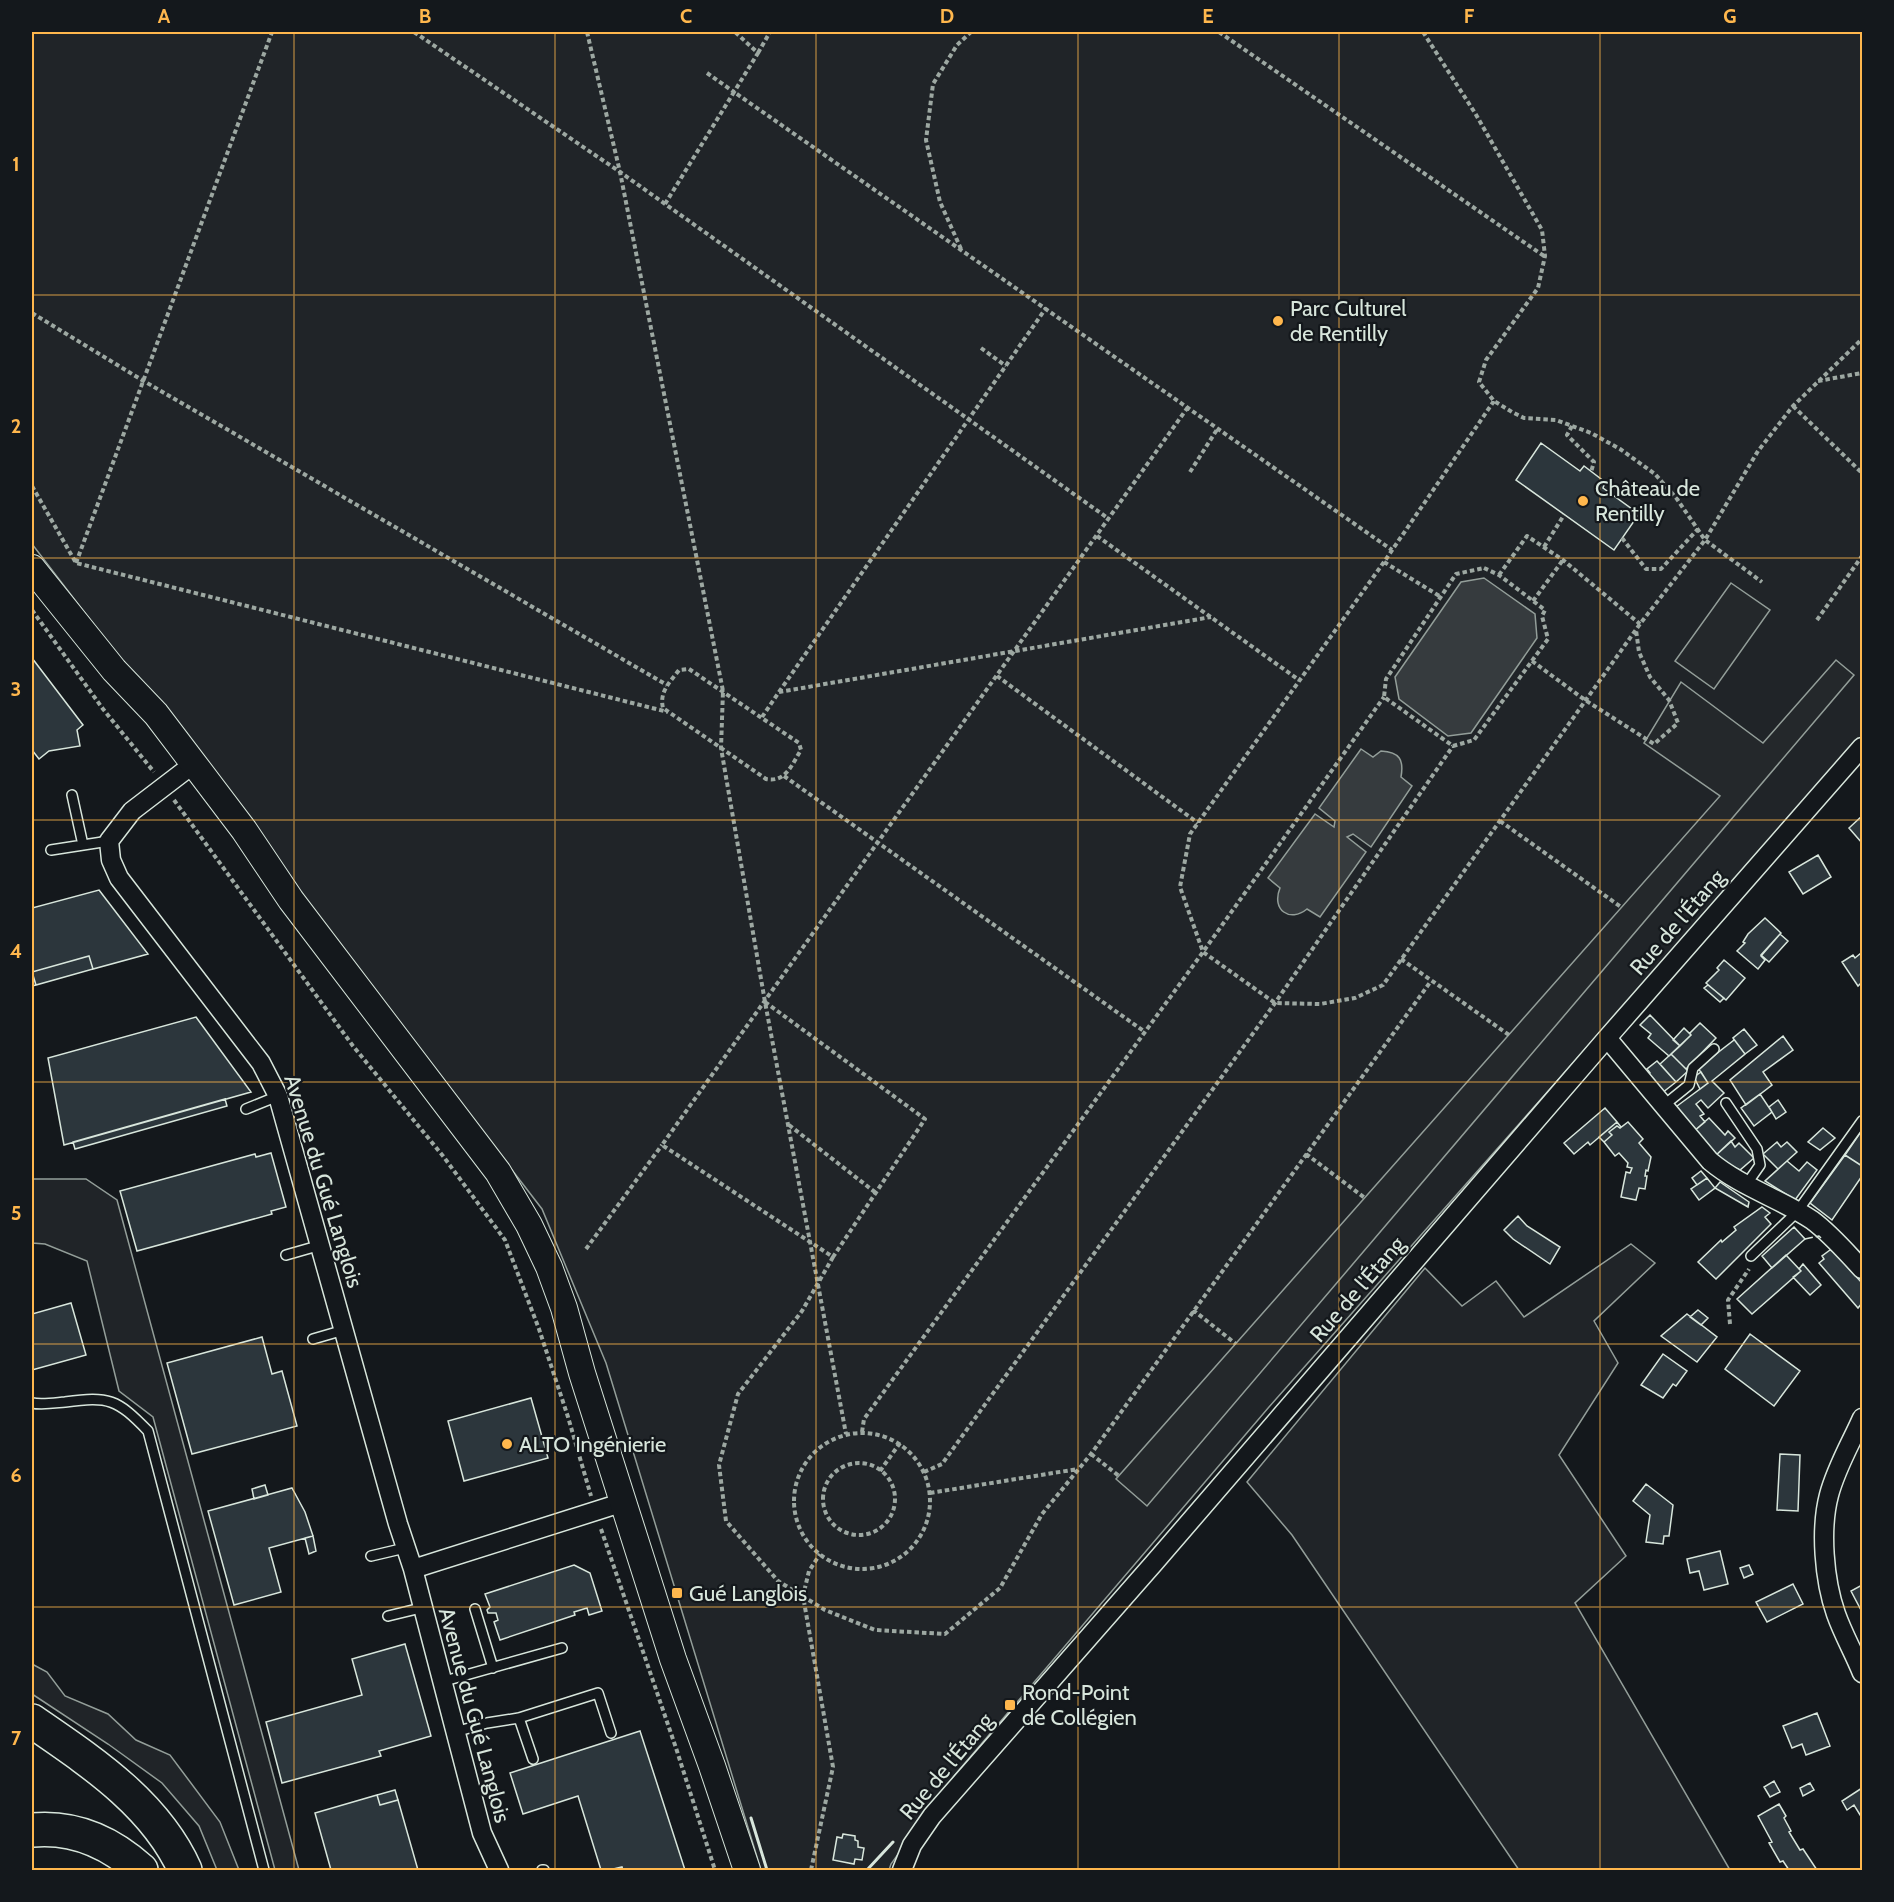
<svg xmlns="http://www.w3.org/2000/svg" width="1894" height="1902" viewBox="0 0 1894 1902" font-family="Cabin,sans-serif">
  <rect width="100%" height="100%" fill="#14181c"/>
  <!-- green -->
  <path fill="#202428" stroke="#939e99" stroke-width="1.5" d="M32 32H1862V736L1269 1407 954 1776 891 1864 889 1870H761L606 1363 542 1209 32 544Z
    M32 1179H86L117 1200 299 1870H275L153 1417 119 1391 87 1261 45 1244 32 1243Z
    M1631 1244 1655 1263 1594 1321 1618 1363 1559 1455 1626 1556 1575 1603 1730 1870H1519L1292 1535 1247 1482 1425 1268 1462 1306 1496 1281 1524 1317Z
    M32 1664 47 1672 65 1696 108 1714 136 1740 170 1755 220 1822 239 1870H217L199 1826 162 1783 108 1744 32 1694Z"/>
  <!-- parking -->
  <path fill="#24282b" stroke="#939e99" stroke-width="1.5" d="M1731 583 1770 610 1714 689 1675 661Z
    M1836 660 1854 675 1147 1506 1116 1479 1720 796 1644 743 1681 682 1763 743Z"/>
  <!-- water -->
  <path fill="#363b3e" stroke="#939e99" stroke-width="1.5" d="M1484 578 1535 614 1537 638 1471 733 1448 736 1399 699 1395 677 1461 582Z
    M1361 749 1373 757 1381 751C1400 752 1404 760 1401 777L1412 786 1371 847 1353 834 1347 837 1366 852 1320 917 1307 909C1290 923 1271 910 1280 888L1268 878 1315 814 1334 827 1335 821 1319 808Z"/>
  <!-- building -->
  <path fill="#2c363c" stroke="#d8e6dc" stroke-width="1.5" d="M1541 443 1580 471 1584 466 1605 482 1603 488 1639 514 1614 550 1516 480Z
    M32 658 83 725 77 730 80 746 49 751 39 759 32 750Z
    M1862 816V843L1849 828Z
    M1818 855 1831 877 1803 894 1789 872Z
    M99 890 148 954 93 969 89 956 32 972 36 985 32 986V908Z
    M1765 918 1781 933 1761 956 1765 960 1758 969 1737 951 1745 943 1743 942 1748 934Z
    M1780 934 1788 941 1769 962 1761 955Z
    M1861 953 1862 982 1858 986 1842 962 1853 955 1855 958Z
    M89 956 93 969 36 985 32 972Z
    M1724 960 1745 978 1726 1000 1706 983 1719 970 1717 968Z
    M1708 985 1724 998 1720 1002 1704 988Z
    M1650 1015 1680 1046 1669 1056 1648 1038 1651 1034 1640 1025Z
    M196 1017 251 1092 64 1145 48 1058Z
    M1700 1023 1716 1038 1686 1069 1671 1054 1691 1035 1690 1033Z
    M1684 1028 1691 1035 1680 1046 1673 1040Z
    M1744 1029 1757 1045 1745 1054 1733 1038Z
    M1783 1036 1793 1050 1763 1072 1772 1085 1746 1105 1730 1080Z
    M1733 1038 1745 1054 1712 1081 1724 1093 1708 1108 1701 1100 1696 1104 1704 1114 1700 1116 1705 1122 1693 1132 1673 1109 1708 1083 1698 1068 1734 1040Z
    M1671 1054 1688 1071 1676 1082 1660 1064Z
    M1657 1061 1676 1082 1662 1093 1647 1076 1650 1073 1647 1069Z
    M1701 1072 1708 1083 1700 1089 1694 1077Z
    M1760 1094 1772 1112 1754 1126 1741 1108Z
    M225 1099 227 1106 75 1149 73 1142Z
    M1778 1100 1786 1112 1776 1119 1769 1107Z
    M1605 1108 1617 1122 1590 1145 1588 1142 1574 1154 1564 1143Z
    M1709 1118 1725 1135 1728 1131 1735 1138 1714 1157 1693 1132Z
    M1617 1122 1621 1127 1620 1128 1617 1126 1609 1132 1612 1135 1604 1142 1599 1137Z
    M1628 1122 1643 1139 1639 1143 1651 1157 1648 1171 1646 1170 1645 1176H1647L1645 1189 1639 1188 1636 1200 1621 1197 1626 1172 1630 1173 1632 1168 1627 1167 1628 1163 1619 1153 1615 1156 1604 1142 1612 1135 1609 1132 1617 1126 1620 1128Z
    M1823 1128 1835 1138 1820 1150 1808 1142Z
    M1862 1130V1166L1845 1155Z
    M1731 1141 1735 1147 1739 1143 1754 1158 1740 1170 1714 1157Z
    M1777 1142 1781 1147 1787 1142 1797 1152 1778 1169 1763 1154Z
    M271 1153 286 1207 271 1211 272 1214 137 1251 120 1191 255 1154 256 1157Z
    M1845 1155 1862 1166V1176L1832 1220 1810 1203Z
    M1787 1161 1799 1171 1807 1162 1817 1170 1795 1200 1765 1181Z
    M1701 1171 1707 1178 1697 1185 1692 1178Z
    M1707 1178 1715 1188 1699 1200 1691 1189Z
    M1720 1182 1749 1202 1748 1207 1715 1188Z
    M1762 1207 1770 1213 1765 1217 1771 1224 1716 1279 1698 1262 1721 1240 1722 1242 1736 1230 1734 1227Z
    M1518 1216 1527 1226 1560 1247 1550 1264 1513 1239 1504 1230Z
    M1794 1227 1805 1239 1772 1268 1762 1256Z
    M1830 1250 1833 1251 1862 1283V1303L1858 1308 1819 1263 1824 1259 1822 1256Z
    M1786 1255 1801 1271 1752 1314 1737 1299Z
    M1803 1264 1821 1285 1810 1295 1793 1277 1801 1271 1799 1269Z
    M71 1303 86 1355 32 1370V1314Z
    M1698 1310 1708 1318 1701 1325 1690 1317Z
    M1687 1314 1717 1337 1697 1362 1661 1336Z
    M1750 1334 1800 1371 1774 1406 1725 1369Z
    M262 1337 272 1374 282 1371 297 1426 192 1454 167 1363Z
    M1663 1354 1687 1371 1676 1386 1673 1384 1663 1398 1641 1385Z
    M531 1398 548 1458 464 1481 448 1421Z
    M1780 1454 1800 1455 1798 1511 1777 1510Z
    M1646 1484 1673 1505 1669 1536H1664L1663 1544 1646 1542 1650 1515 1633 1501Z
    M265 1485 268 1495 254 1499 252 1489Z
    M292 1488 305 1512 313 1536 269 1548 281 1592 234 1605 208 1511Z
    M313 1536 316 1551 309 1554 305 1538Z
    M1720 1551 1728 1584 1704 1590 1699 1571 1690 1573 1687 1559Z
    M574 1565 590 1573 602 1611 589 1615 587 1608 574 1612 575 1615 500 1640 494 1622 498 1620 496 1613H488L487 1610 490 1607 485 1594Z
    M1749 1565 1753 1574 1744 1578 1740 1568Z
    M1793 1584 1803 1604 1767 1622 1756 1602Z
    M1862 1585V1612L1851 1591Z
    M405 1644 431 1736 379 1751 381 1756 282 1783 266 1722 362 1695 352 1659Z
    M1817 1713 1830 1746 1806 1755 1802 1744 1792 1748 1783 1726Z
    M640 1731 685 1870H623L622 1867 609 1870H601L578 1796 523 1814 510 1773Z
    M1774 1781 1780 1792 1770 1797 1764 1787Z
    M1810 1783 1814 1790 1803 1796 1800 1788Z
    M1862 1788V1818L1854 1805 1847 1810 1842 1801Z
    M395 1790 398 1800 380 1805 377 1795Z
    M377 1795 380 1805 398 1800 418 1870H331L315 1813Z
    M1779 1804 1786 1816 1784 1818 1791 1831 1789 1832 1800 1850 1803 1849 1817 1870H1789L1783 1861 1780 1862 1769 1843 1772 1842 1758 1816Z
    M843 1834 855 1836V1840L858 1841V1847L864 1848 862 1860 855 1859 854 1864 833 1860 837 1837 842 1838Z"/>
  <g fill="none" stroke-linecap="round" stroke-linejoin="round">
    <defs>
      <path id="service" d="M72 795 83 845
        M51 850 109 841
        M1726 1103 1757 1149 1760 1165 1746 1185
        M1663 1106 1689 1085 1693 1068 1714 1049
        M246 1109 278 1096
        M286 1255 321 1245
        M1751 1256 1797 1212 1862 1121
        M313 1339 344 1330
        M32 1403C42 1405 54 1403 65 1402 109 1396 117 1399 148 1431L264 1870
        M371 1556 405 1548
        M475 1609 493 1668
        M388 1616 421 1608
        M441 1682 562 1648
        M519 1718 533 1759
        M455 1732 487 1723 519 1718 598 1693 611 1733
        M542 1870H544"/>
      <path id="minor" d="M183 772 132 811 109 841 111 860 119 878 261 1063 278 1096 398 1524 413 1569 482 1833 499 1870
        M1607 1038 1710 1161C1741 1187 1779 1198 1812 1220 1831 1234 1846 1252 1862 1269
        M1862 1418C1851 1443 1836 1468 1829 1495 1820 1529 1824 1580 1836 1614 1843 1634 1854 1653 1862 1673
        M413 1569 624 1502
        M902 1870 912 1845 932 1816 1154 1563 1607 1038 1862 747"/>
      <path id="secondary" d="M32 568 114 670 156 714 194 764 244 830 291 900 498 1172 529 1225 549 1267 564 1308 582 1373 673 1659 712 1766 747 1870"/>
      <path id="motorway" d="M32 1721C90 1761 155 1803 185 1870
        M32 1830C74 1826 110 1842 141 1870"/>
    </defs>
    <!-- service casing -->
    <use href="#service" stroke="#d8e6dc" stroke-width="12"/>
    <!-- minor casing -->
    <use href="#minor" stroke="#d8e6dc" stroke-width="21"/>
    <!-- secondary casing -->
    <use href="#secondary" stroke="#d8e6dc" stroke-width="28"/>
    <!-- motorway casing -->
    <use href="#motorway" stroke="#d8e6dc" stroke-width="36"/>
    <!-- path -->
    <path stroke="#9da8a2" stroke-width="4" stroke-dasharray="4.5 3" stroke-linecap="butt" d="M414 32 620 172 1109 519
      M587 32 620 172 723 691 721 748 765 1002 846 1434
      M1219 32 1544 256
      M1423 32 1475 113 1542 230 1545 256 1538 288 1486 360 1479 382 1494 401 1512 412 1524 418 1556 420 1591 433 1620 449 1655 474 1677 499 1705 540 1762 582
      M758 53 770 32
      M707 73 734 92 758 53 735 32
      M665 204 734 92 1392 550
      M961 249 940 202 926 140 933 84 957 45 971 32
      M32 313 142 380 667 685
      M981 348 1006 366
      M1818 381 1862 373
      M1494 401 1384 562 1190 834 1180 887 1203 952 1275 1003 1320 1004 1355 998 1383 985 1640 624 1705 540 1758 451 1793 406 1862 339
      M1793 406 1862 473
      M1572 426 1567 435 1594 462 1591 472
      M1190 472 1218 428
      M32 486 76 563 668 712
      M1097 536 1299 680
      M1622 538 1646 569H1661L1698 529
      M1544 547 1564 515
      M1384 562 1441 597
      M76 563 272 32
      M1484 568 1499 575 1545 610 1542 616 1548 639 1474 740 1453 746 1384 697 1386 679 1456 574Z
      M1499 575 1527 536 1563 560 1640 624
      M1533 601 1563 560
      M32 610 103 709 154 772
      M1817 620 1862 556
      M1532 661 1585 700 1654 744 1678 723 1669 700 1650 677 1639 652 1636 630
      M689 669 799 743 801 750C792 764 786 783 766 779L663 708C659 692 670 682 679 670Z
      M997 676 1198 823
      M779 692 1046 308
      M762 717 779 692 1211 617
      M784 776 1145 1032
      M174 800 353 1046 443 1156 505 1240 539 1329 568 1417 591 1496
      M1500 821 1621 907
      M1401 959 1509 1035
      M765 1002 925 1119 833 1257 662 1145 1188 407
      M789 1125 876 1193
      M1306 1154 1365 1198
      M586 1249 662 1145
      M833 1257 802 1311 738 1394 719 1465 726 1521 778 1581 825 1610 875 1630 945 1634 1000 1588 1042 1514 1091 1454 1431 981
      M1193 1310 1236 1344
      M1730 1324 1728 1300 1749 1269
      M862 1432 864 1419 1203 952 1384 697
      M794 1501a68 68 0 1 1 136 0a68 68 0 1 1-136 0Z
      M1091 1454 1119 1476
      M823 1499a36 36 0 1 1 72 0a36 36 0 1 1-72 0Z
      M880 1471 900 1443
      M924 1472 942 1464 1275 1003 1453 746
      M930 1493 1078 1469
      M601 1529 676 1748 715 1870
      M811 1870 833 1767 803 1596 809 1571 820 1554"/>
    <!-- service -->
    <use href="#service" stroke="#14181c" stroke-width="9"/>
    <!-- minor -->
    <use href="#minor" stroke="#14181c" stroke-width="18"/>
    <!-- secondary -->
    <use href="#secondary" stroke="#14181c" stroke-width="26"/>
    <!-- motorway -->
    <use href="#motorway" stroke="#14181c" stroke-width="33"/>
    <!-- fence -->
    <path stroke="#d8e6dc" stroke-width="1.5" stroke-dasharray="8 3" stroke-linecap="butt" d="M1805 1239 1819 1236 1821 1238"/>
    <!-- wall -->
    <path stroke="#d8e6dc" stroke-width="3" d="M751 1818 767 1870
      M867 1870 893 1842"/>
  </g>
  <!-- grid -->
  <path fill="none" stroke="#ffb74d" stroke-width="1.5" stroke-opacity="0.55" d="M294 32V1870M555 32V1870M816 32V1870M1078 32V1870M1339 32V1870M1600 32V1870M32 295H1862M32 558H1862M32 820H1862M32 1082H1862M32 1344H1862M32 1607H1862"/>
  <!-- markers -->
  <g fill="#ffb74d" stroke="#14181c" stroke-width="2">
    <circle cx="1278" cy="321" r="6"/>
    <circle cx="1583" cy="501" r="6"/>
    <circle cx="507" cy="1444" r="6"/>
    <rect x="671" y="1587" width="12" height="12" rx="3"/>
    <rect x="1004" y="1699" width="12" height="12" rx="3"/>
  </g>
  <g text-anchor="middle" stroke-width="4.5" stroke-linejoin="round" paint-order="stroke">
    <!-- poi labels -->
    <g font-size="22" fill="#d8e6dc" stroke="#14181c" text-anchor="start">
      <text x="1290" y="316">Parc Culturel<tspan x="1290" dy="25">de Rentilly</tspan></text>
      <text x="1595" y="496">Château de<tspan x="1595" dy="25">Rentilly</tspan></text>
      <text x="519" y="1452">ALTO Ingénierie</text>
      <text x="689" y="1601">Gué Langlois</text>
      <text x="1022" y="1700">Rond-Point<tspan x="1022" dy="25">de Collégien</tspan></text>
    </g>
    <!-- street labels -->
    <g font-size="22" fill="#d8e6dc" stroke="#14181c">
      <text transform="translate(1677 922) rotate(-49)" y="8">Rue de l'Étang</text>
      <text transform="translate(324 1181) rotate(73)" y="8">Avenue du Gué Langlois</text>
      <text transform="translate(1357 1289) rotate(-49)" y="8">Rue de l'Étang</text>
      <text transform="translate(475 1715) rotate(75)" y="8">Avenue du Gué Langlois</text>
      <text transform="translate(946 1766) rotate(-50)" y="8">Rue de l'Étang</text>
    </g>
  </g>
  <!-- border -->
  <rect width="1894" height="1902" fill="none" stroke="#14181c" stroke-width="66"/>
  <rect x="33" y="33" width="1828" height="1836" fill="none" stroke="#ffb74d" stroke-width="2"/>
  <g font-size="20" text-anchor="middle" font-weight="bold" fill="#ffb74d">
    <text x="164" y="23">A</text>
    <text x="425" y="23">B</text>
    <text x="686" y="23">C</text>
    <text x="947" y="23">D</text>
    <text x="1208" y="23">E</text>
    <text x="1469" y="23">F</text>
    <text x="1730" y="23">G</text>
    <text x="16" y="171">1</text>
    <text x="16" y="433">2</text>
    <text x="16" y="696">3</text>
    <text x="16" y="958">4</text>
    <text x="16" y="1220">5</text>
    <text x="16" y="1482">6</text>
    <text x="16" y="1745">7</text>
  </g>
</svg>
